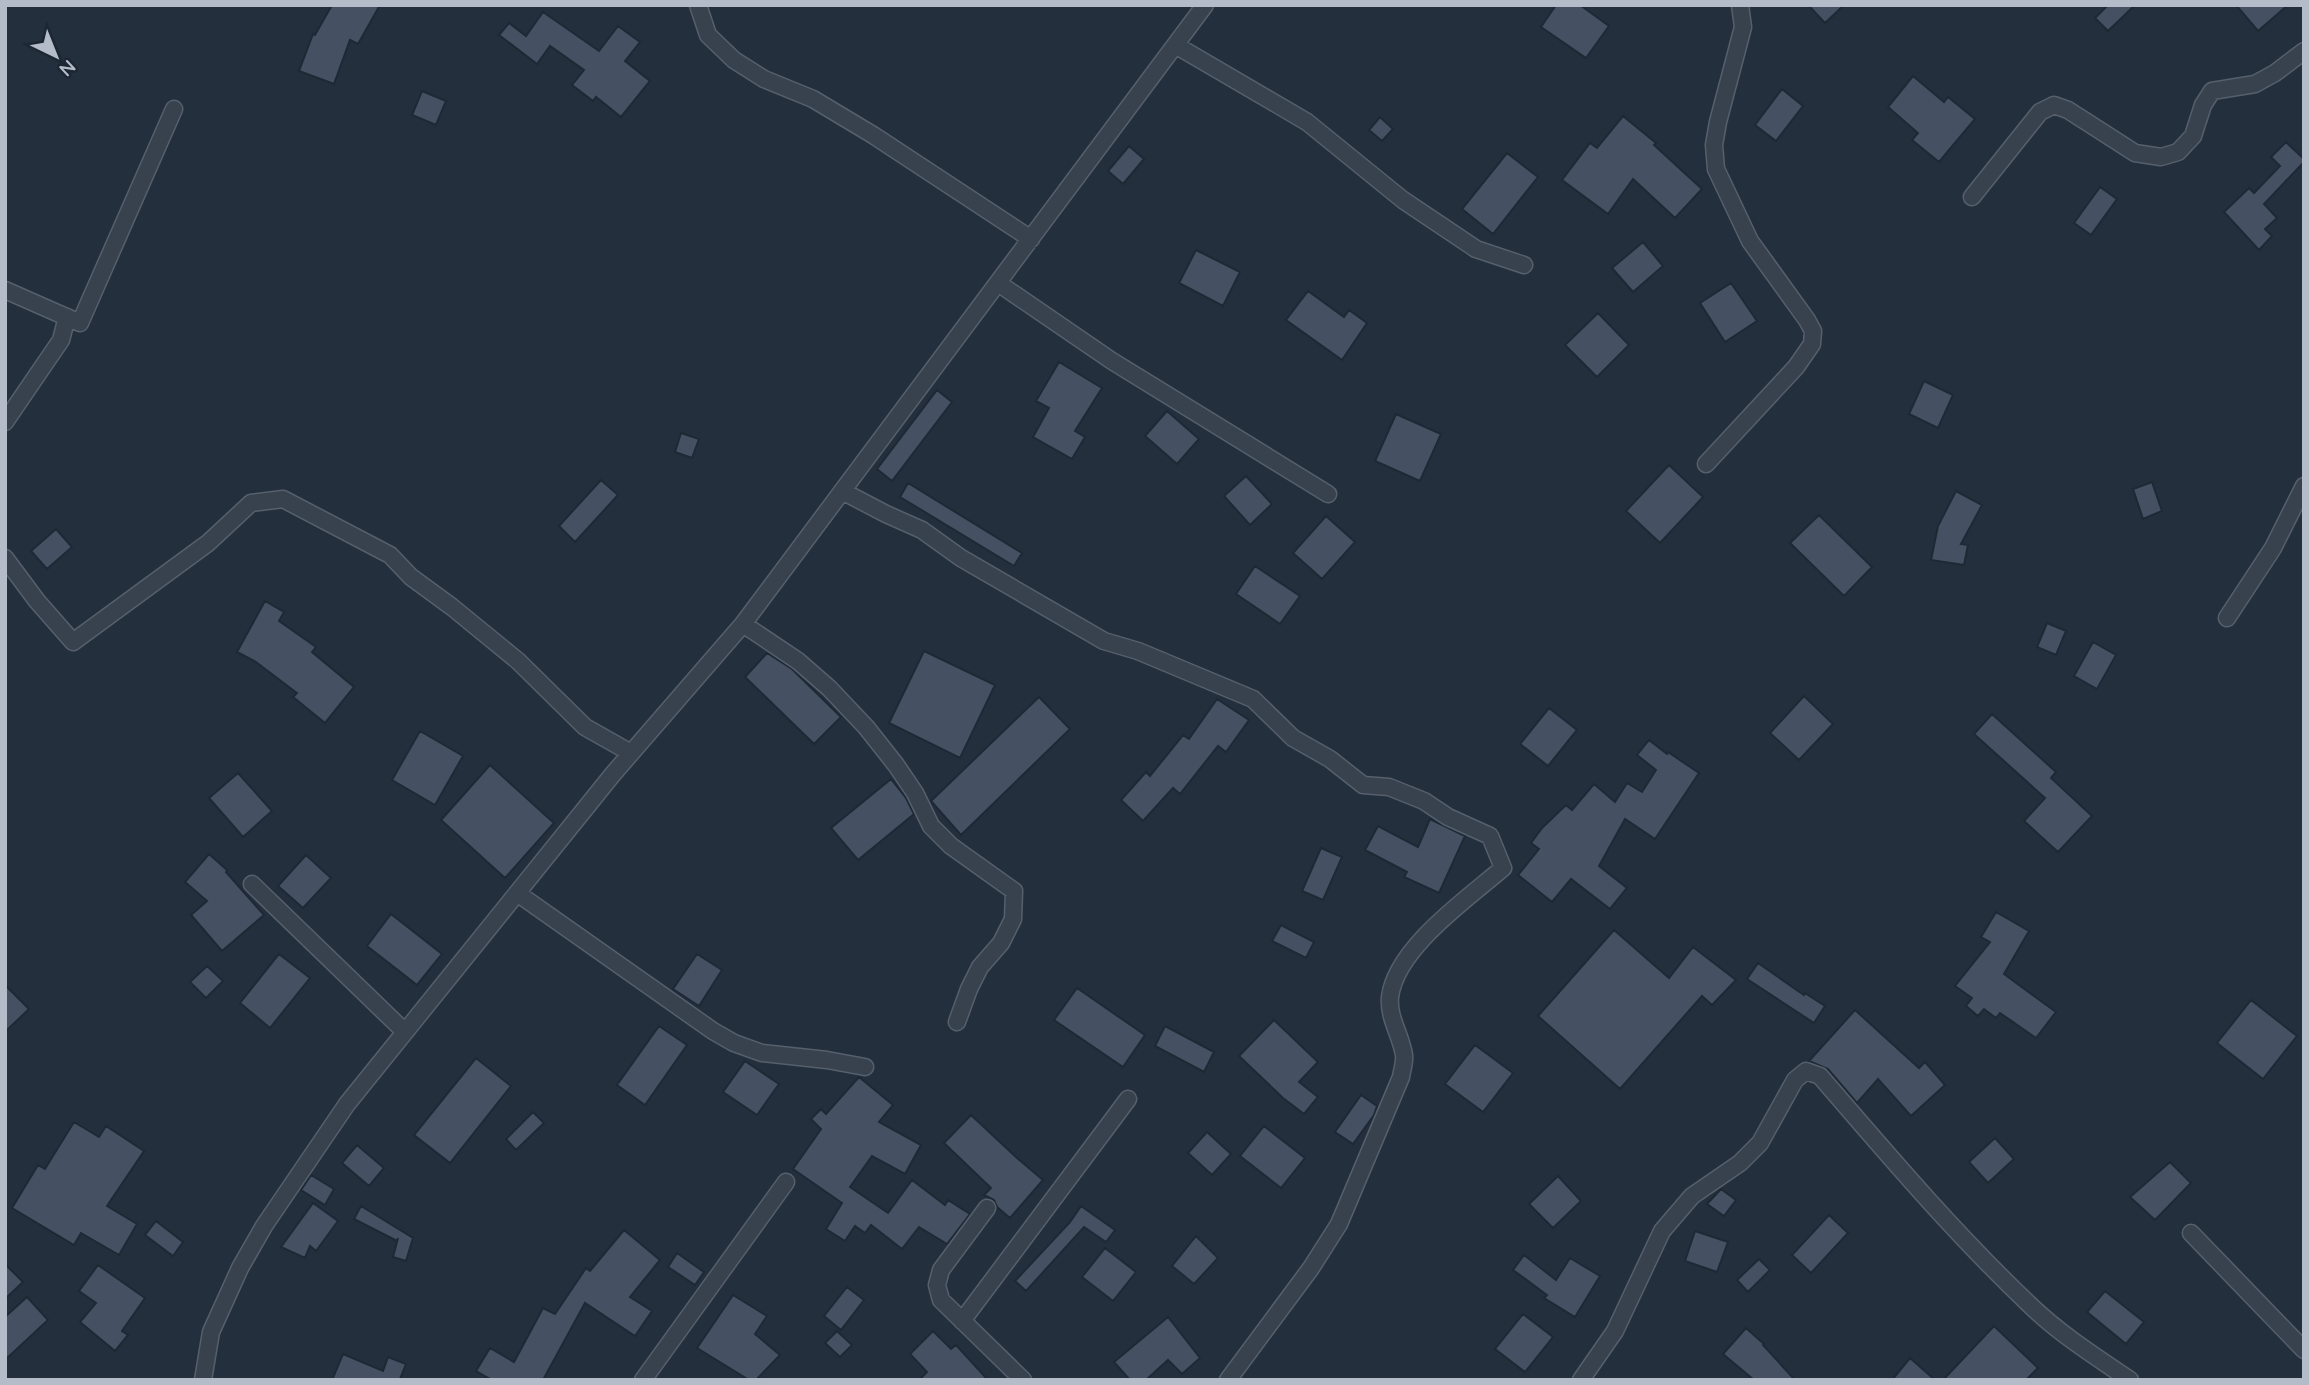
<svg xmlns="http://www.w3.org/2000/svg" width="2309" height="1385" viewBox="0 0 2309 1385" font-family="Quicksand,sans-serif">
  <rect width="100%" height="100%" fill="#242f3e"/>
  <!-- building -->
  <path fill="#455162" stroke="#1f2835" stroke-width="2" d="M332 5H380L358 44 350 40 334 84 299 71 313 34 315 35Z
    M1556 5H1580L1609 26 1586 58 1541 27Z
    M1808 5H1844L1825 23Z
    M2108 5H2135L2108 31 2095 18Z
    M2236 5H2288L2258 31Z
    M543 12 599 51 618 26 640 42 625 61 650 81 621 117 596 97 593 101 572 85 584 70 550 46 537 64 499 35 509 23 526 36Z
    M1913 76 1944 102 1948 97 1975 119 1939 162 1912 140 1918 133 1888 107Z
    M1782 89 1803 106 1776 141 1755 125Z
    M422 91 446 101 436 125 412 115Z
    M1623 116 1656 143 1654 145 1702 189 1675 218 1633 179 1608 214 1562 180 1590 143 1597 148Z
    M1380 117 1393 129 1382 141 1369 130Z
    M2286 142 2304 159V162L2264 204 2277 218 2265 229 2272 236 2259 250 2224 212 2249 188 2254 193 2280 166 2271 157Z
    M1129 146 1144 159 1123 184 1108 171Z
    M1507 153 1538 177 1493 234 1462 209Z
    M2100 187 2117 199 2091 235 2074 223Z
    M1643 242 1663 266 1633 292 1612 268Z
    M1196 250 1240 272 1223 306 1179 283Z
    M1731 283 1757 321 1725 342 1700 303Z
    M1308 291 1344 317 1349 310 1367 323 1342 360 1286 320Z
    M1598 313 1629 345 1597 377 1565 345Z
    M1059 362 1102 388 1075 431 1085 437 1072 459 1033 437 1049 408 1036 401Z
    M1924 381 1953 395 1938 428 1909 414Z
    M937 390 952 402 892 481 877 469Z
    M1167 411 1199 439 1177 464 1145 436Z
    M1396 414 1441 434 1420 481 1375 461Z
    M681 433 699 439 692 458 675 452Z
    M1669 465 1703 497 1660 543 1626 511Z
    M1246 476 1272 504 1250 525 1224 496Z
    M601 480 618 495 575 542 559 526Z
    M2152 482 2162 511 2143 519 2133 489Z
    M908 483 1022 553 1014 566 900 497Z
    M1956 491 1982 505 1961 544 1968 545 1964 565 1931 560 1938 526Z
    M1819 515 1872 567 1844 596 1790 543Z
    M1326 516 1355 542 1322 579 1293 553Z
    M56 529 72 547 47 569 31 551Z
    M1255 566 1300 596 1280 624 1236 594Z
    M265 601 284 612 279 621 316 647 312 652 354 687 325 723 293 697 297 693 256 662 237 652Z
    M2047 623 2066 631 2056 655 2037 647Z
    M2093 642 2116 655 2097 689 2074 676Z
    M924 651 995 685 960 758 889 723Z
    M767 653 792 669 841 717 814 744 745 677Z
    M1804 696 1833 724 1799 760 1770 733Z
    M1039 697 1070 729 961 835 931 801Z
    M1217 699 1249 720 1226 752 1218 746 1180 794 1173 788 1143 821 1121 800 1146 772 1150 776 1183 735 1189 739Z
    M1549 708 1577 730 1548 766 1520 744Z
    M1992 714 2056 772 2051 778 2092 816 2058 852 2024 821 2045 798 1974 734Z
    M420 731 463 756 435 805 392 780Z
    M1649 740 1667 754 1668 752 1699 773 1655 839 1625 819 1599 866 1627 888 1610 909 1571 879 1552 902 1518 875 1539 849 1531 843 1542 828 1566 805 1572 810 1594 784 1615 802 1627 783 1642 792 1656 770 1637 755Z
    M490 765 554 823 505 878 441 820Z
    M238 773 272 811 243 837 209 798Z
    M891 779 906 798 914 814 858 860 831 828Z
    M1430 819 1465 836 1439 893 1404 877 1407 872 1365 850 1378 826 1418 847Z
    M1321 848 1342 857 1323 900 1302 891Z
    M209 854 227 870 226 872 264 915 222 951 191 915 207 901 185 882Z
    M306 855 331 878 303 908 278 886Z
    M1996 912 2029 931 2004 974 2056 1012 2036 1038 2000 1013 1996 1018 1984 1009 1978 1016 1966 1006 1972 998 1955 986 1990 942 1981 937Z
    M391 914 442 954 417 985 367 946Z
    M1281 925 1314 942 1306 958 1272 941Z
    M1614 930 1669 978 1693 947 1736 980 1712 1005 1702 996 1620 1089 1538 1016Z
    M279 954 310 978 270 1028 240 1003Z
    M697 954 722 970 699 1006 673 989Z
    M1758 963 1804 995 1805 993 1825 1006 1814 1023 1747 979Z
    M207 966 223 981 206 998 190 982Z
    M5 985 29 1009 5 1032Z
    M1077 988 1145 1035 1123 1067 1054 1020Z
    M2251 1000 2297 1036 2263 1079 2217 1043Z
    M1855 1010 1919 1068 1925 1062 1945 1085 1911 1116 1878 1079 1857 1103 1828 1069 1809 1061Z
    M1274 1020 1318 1062 1299 1082 1318 1097 1304 1114 1283 1098 1239 1056Z
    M659 1026 687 1045 645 1105 617 1085Z
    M1165 1026 1214 1052 1204 1072 1155 1046Z
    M1475 1045 1513 1073 1483 1112 1445 1084Z
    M476 1058 511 1086 450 1163 414 1135Z
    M745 1061 779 1084 757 1115 723 1092Z
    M859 1077 893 1105 879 1122 921 1145 905 1174 872 1156 850 1187 888 1213 912 1180 945 1205 948 1200 970 1214 947 1244 919 1227 902 1249 871 1225 865 1233 855 1226 845 1241 826 1229 842 1203 793 1169 821 1129 811 1119 821 1109 826 1114Z
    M1361 1095 1377 1106 1374 1115 1353 1144 1335 1132Z
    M533 1112 544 1123 516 1150 506 1139Z
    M971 1115 1017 1158 1043 1180 1010 1218 997 1207 994 1200 984 1195 991 1188 944 1143Z
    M74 1122 99 1137 106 1126 144 1151 107 1206 137 1224 119 1255 81 1233 74 1245 12 1208 38 1165 45 1169Z
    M1264 1126 1305 1158 1281 1188 1240 1156Z
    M1207 1132 1231 1154 1212 1175 1188 1153Z
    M1995 1138 2014 1159 1988 1183 1969 1162Z
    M357 1145 384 1168 369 1186 342 1163Z
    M2170 1162 2191 1183 2155 1220 2130 1197Z
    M311 1175 334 1189 325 1205 301 1190Z
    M1558 1176 1581 1201 1553 1228 1529 1204Z
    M1721 1189 1736 1200 1724 1216 1707 1204Z
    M313 1203 338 1221 316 1251 310 1246 305 1258 281 1247Z
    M361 1206 413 1238 406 1261 393 1257 398 1238 397 1241 354 1219Z
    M1081 1206 1115 1230 1106 1242 1084 1227 1026 1291 1015 1281 1070 1222Z
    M1829 1215 1848 1233 1811 1273 1792 1255Z
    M156 1221 183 1242 173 1256 145 1235Z
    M624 1230 660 1260 630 1297 652 1311 635 1336 585 1303 543 1380H492L476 1371 490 1348 514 1362 543 1308 555 1314 586 1268 590 1271Z
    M1695 1231 1728 1242 1717 1272 1685 1261Z
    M1196 1236 1218 1258 1194 1284 1172 1266Z
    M1105 1248 1136 1272 1113 1301 1082 1277Z
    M677 1253 704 1272 695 1285 668 1267Z
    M1524 1255 1556 1280 1570 1258 1600 1276 1575 1317 1544 1298 1547 1295 1513 1270Z
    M1759 1259 1770 1270 1748 1292 1737 1280Z
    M5 1264 23 1282 5 1299Z
    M98 1265 145 1298 122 1331 128 1335 115 1351 80 1322 96 1303 79 1291Z
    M847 1287 864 1300 841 1330 824 1316Z
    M2105 1291 2144 1322 2126 1344 2087 1312Z
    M733 1295 767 1316 755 1334 780 1355 756 1380H749L697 1348Z
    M27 1297 48 1320 5 1360V1317Z
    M1523 1314 1553 1337 1525 1372 1495 1349Z
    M1168 1317 1200 1358 1182 1374 1168 1360 1146 1380H1130L1114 1362Z
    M1994 1326 2038 1368 2026 1380H1943Z
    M1746 1328 1764 1344 1763 1345 1795 1380H1754L1723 1354Z
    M837 1331 852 1345 840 1357 825 1343Z
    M933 1331 951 1349 956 1345 988 1380H919L927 1372 910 1354Z
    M343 1354 383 1371 388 1357 406 1364 400 1379 402 1380H332Z
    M1910 1358 1935 1380H1892Z"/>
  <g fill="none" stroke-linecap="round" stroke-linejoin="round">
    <defs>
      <path id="street" d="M698 5 708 35 734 60 764 79 813 99 873 135 1031 239
        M1177 46 1307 122 1403 200 1476 249 1524 265
        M1972 197 2040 112 2054 105 2068 110 2135 153 2161 157 2178 152 2193 136 2203 105 2212 91 2255 84 2275 73 2304 51
        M998 283 1112 361 1328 494
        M5 290 80 323 174 109
        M5 422 61 340 67 317
        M1706 464 1796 367 1812 344 1813 331 1807 320 1750 241 1716 169 1714 145 1718 122 1743 27 1740 5
        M842 491 886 514 922 530 961 558 1104 641 1138 651 1253 699 1293 738 1330 759 1363 785 1389 787 1424 801 1448 817 1490 836 1503 868C1467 899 1396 948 1390 997 1388 1018 1401 1035 1404 1055 1405 1062 1402 1070 1401 1077L1339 1224 1311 1268 1228 1380
        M5 558 37 601 73 642 208 543 251 503 283 499 390 555 411 577 452 607 518 661 585 727 631 753
        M2227 618 2273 548 2304 486
        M743 624 798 661 829 688 866 727 896 765 915 793 931 826 951 846 1014 891 1013 919 1001 943 980 967 969 989 957 1022
        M252 884 405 1032
        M517 893 713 1031 734 1043 762 1053 827 1060 865 1067
        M987 1208 941 1270 937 1285 941 1300 1023 1380
        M2191 1233 2304 1350
        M962 1321 1128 1099
        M203 1380 211 1332 240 1268 264 1226 347 1104 613 774 743 624 1205 5
        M643 1380 786 1182
        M1581 1380 1615 1331 1662 1231 1692 1196 1740 1163 1760 1143 1795 1080 1806 1071 1820 1076C1888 1155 1955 1234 2031 1306 2060 1334 2096 1357 2130 1380"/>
    </defs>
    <!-- street casing -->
    <use href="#street" stroke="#565f6c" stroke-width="19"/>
    <!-- street -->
    <use href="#street" stroke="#38414e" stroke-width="16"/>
  </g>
  <!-- border -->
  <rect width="2309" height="1385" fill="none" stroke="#b4bcc9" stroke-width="14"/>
  <!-- north arrow -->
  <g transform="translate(56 56) rotate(137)" stroke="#1d2633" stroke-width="5" paint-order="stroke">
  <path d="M0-5L12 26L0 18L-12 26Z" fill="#b4bcc9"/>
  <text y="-10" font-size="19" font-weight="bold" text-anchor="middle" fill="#b4bcc9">N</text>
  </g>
</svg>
